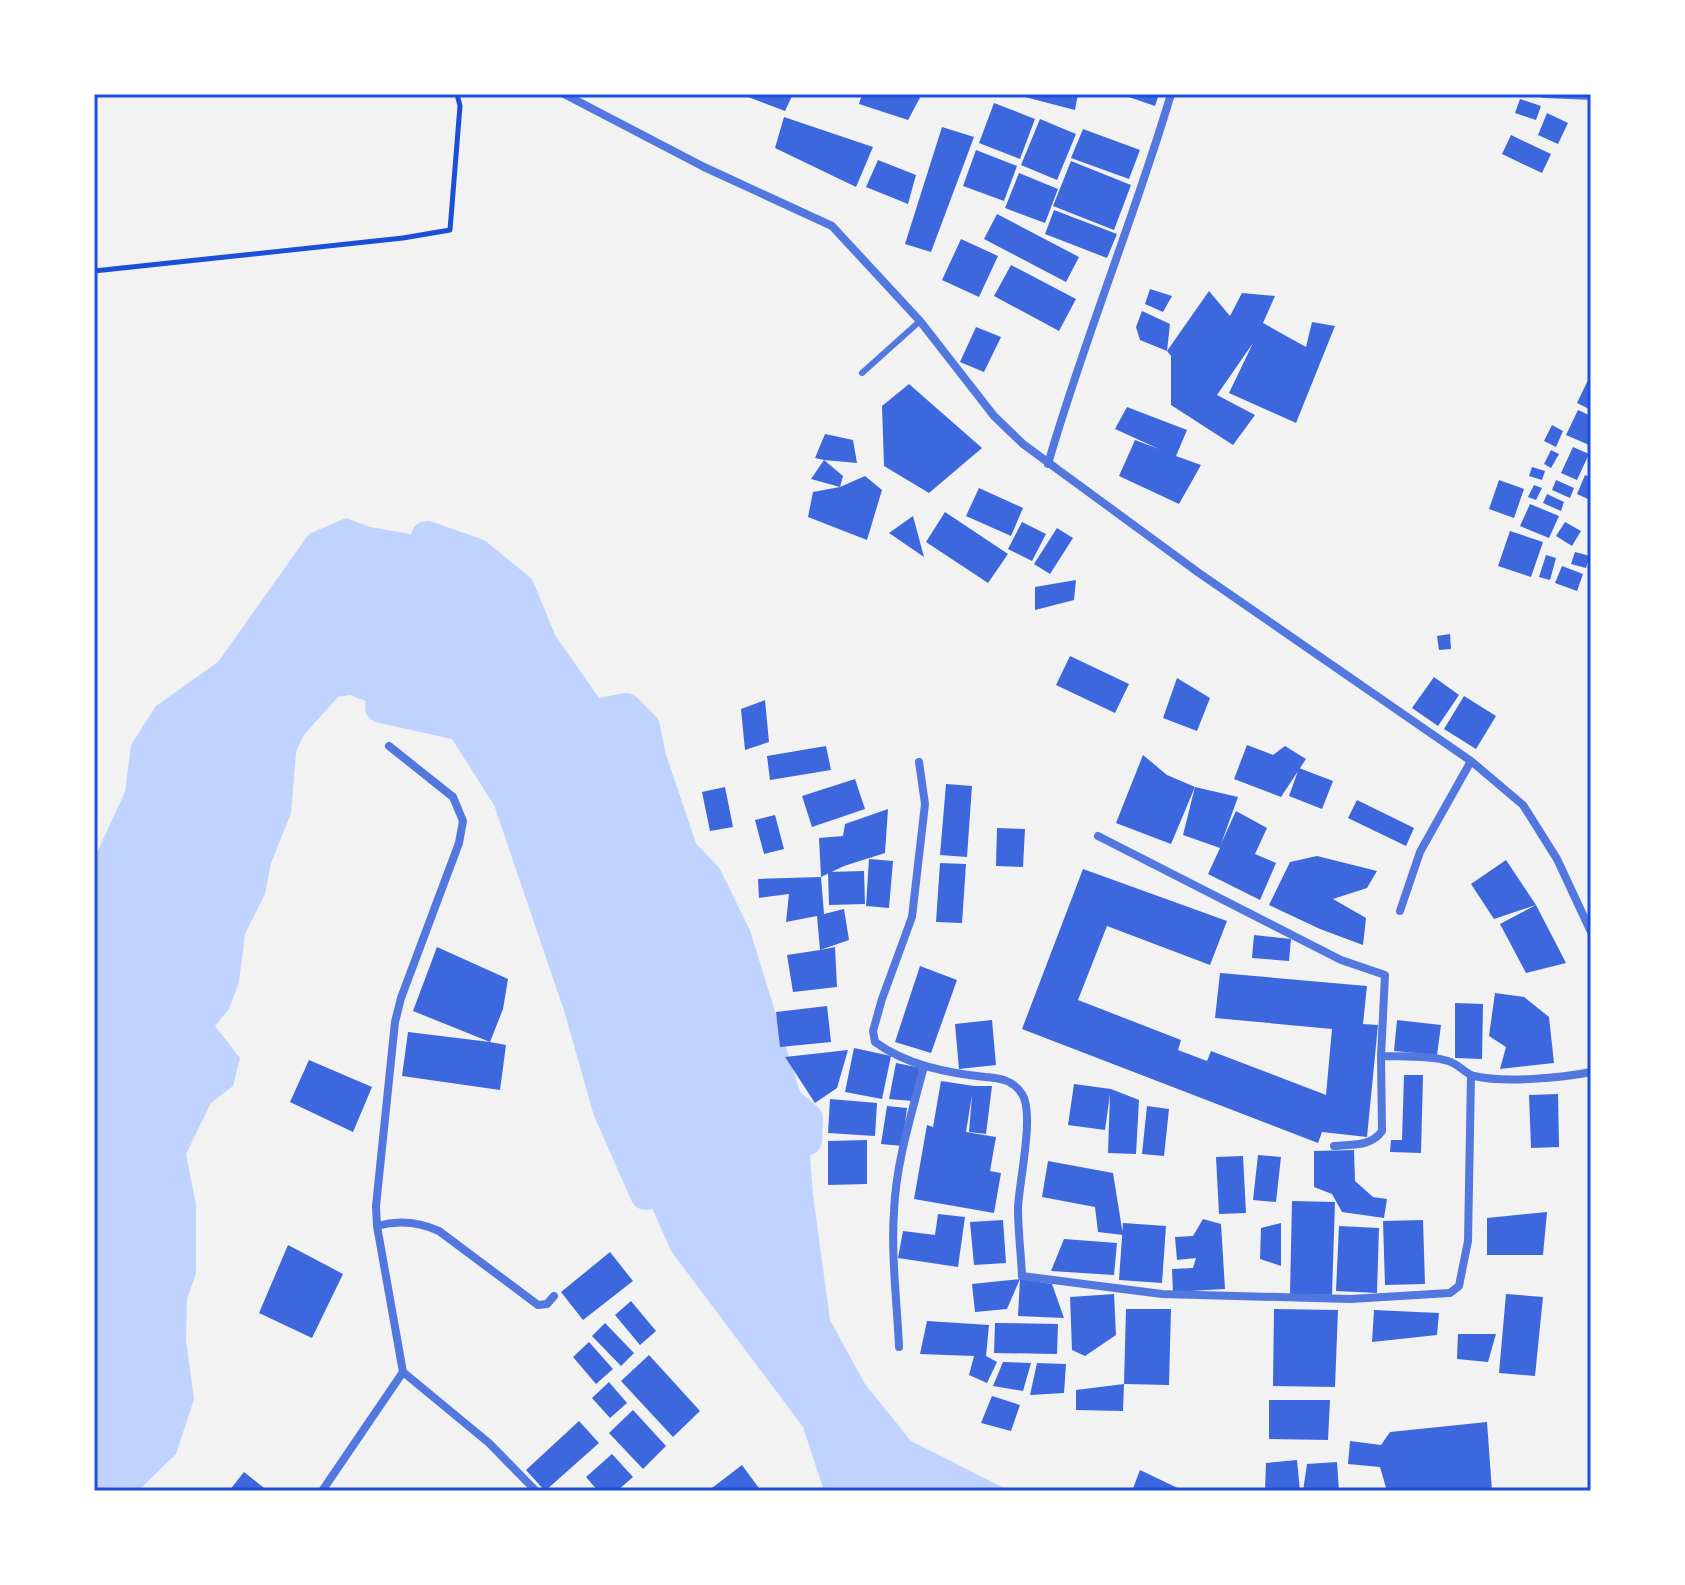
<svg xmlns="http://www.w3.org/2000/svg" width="1685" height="1585" viewBox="0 0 1685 1585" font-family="'Titillium Web',sans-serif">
  <rect width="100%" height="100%" fill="#f2f2f2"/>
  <!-- water -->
  <path fill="#bfd3fe" d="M346 518 370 527 427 537 519 589 541 643 592 716 626 709 644 727 681 853 706 877 735 936 786 1101 807 1119 813 1195 830 1320 865 1384 911 1441 1010 1491H824L803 1427 671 1251 609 1110 580 1008 509 799 462 725 381 707 350 695 338 697 303 736 296 752 291 813 271 863 265 894 245 934 239 982 229 1009 215 1026 240 1058 233 1086 211 1103 186 1154 196 1205V1273L187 1299 186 1340 194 1399 176 1454 138 1491H94V859L125 792 131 745 156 706 218 662 309 534Z"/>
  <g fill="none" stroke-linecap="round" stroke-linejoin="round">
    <!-- canal -->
    <path stroke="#bfd3fe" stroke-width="32" d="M427 537 476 554 519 589 541 643 592 716 626 709 644 727 650 757 682 852 706 877 735 936 786 1101 807 1119 806 1140
      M381 707 462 725 509 799 580 1008 609 1110 646 1194"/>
  </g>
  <!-- building -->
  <path fill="#3d67dc" d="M740 94H793L785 111Z
    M862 94H922L908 120 859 104Z
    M1013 94H1078L1075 110Z
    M1120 94H1159L1155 106Z
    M1520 99 1541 106 1536 120 1515 113Z
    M994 103 1035 119 1020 159 979 143Z
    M1547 113 1568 123 1558 144 1538 135Z
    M784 117 873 147 856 187 775 148Z
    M1040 119 1076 134 1057 180 1021 165Z
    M942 127 974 137 931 252 905 244Z
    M1083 129 1140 150 1129 179 1071 158Z
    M1511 135 1551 154 1542 173 1502 154Z
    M976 150 1017 166 1004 201 963 186Z
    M878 160 916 175 908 204 866 187Z
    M1071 161 1131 185 1114 230 1053 206Z
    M1019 173 1058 189 1045 223 1005 208Z
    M1054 210 1117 234 1107 258 1045 234Z
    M997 214 1079 257 1066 282 984 239Z
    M961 239 998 256 979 297 942 280Z
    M1011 265 1076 299 1059 331 994 296Z
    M1150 289 1172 296 1163 312 1145 304Z
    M1209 291 1230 316 1242 293 1275 296 1263 323 1306 347 1312 322 1335 326 1296 423 1229 393 1253 343 1217 395 1255 415 1233 445 1171 405V356L1167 351Z
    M1142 311 1170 324 1167 351 1140 340 1136 327Z
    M976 327 1001 337 984 372 960 362Z
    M1588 380 1591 382V410L1577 403Z
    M909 384 982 448 929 493 884 466 882 406Z
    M1127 407 1187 430 1176 456 1201 465 1179 504 1119 476 1135 440 1159 449 1115 429Z
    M1578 410 1591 416 1589 445 1566 435Z
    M1552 425 1563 431 1556 447 1544 441Z
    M825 434 853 440 857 463 824 460 843 476 840 487 865 476 882 490 867 540 808 517 813 492 840 487 811 479 824 460 815 458Z
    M1573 447 1589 454 1577 480 1561 473Z
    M1551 450 1559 454 1551 468 1544 464Z
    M1532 467 1545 471 1542 480 1529 476Z
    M1585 475 1591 477 1590 500 1577 494Z
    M1499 480 1524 489 1514 518 1489 509Z
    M1556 480 1574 488 1570 498 1552 490Z
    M1534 485 1542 488 1536 500 1528 497Z
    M979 488 1023 508 1011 536 966 516Z
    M1547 494 1564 502 1561 511 1543 503Z
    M1530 504 1559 516 1549 538 1520 526Z
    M945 512 1008 554 988 583 926 542Z
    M913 516 924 557 889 533Z
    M1022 522 1046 534 1032 561 1008 549Z
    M1565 522 1581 531 1572 546 1556 536Z
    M1057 528 1073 538 1050 574 1034 564Z
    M1510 531 1543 542 1531 577 1498 566Z
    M1575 552 1590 556 1586 568 1571 564Z
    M1546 555 1556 558 1550 580 1539 577Z
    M1562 566 1583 574 1577 591 1555 583Z
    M1076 580 1074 600 1035 610V587Z
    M1450 634 1451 649 1439 650 1437 636Z
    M1070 656 1129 684 1115 713 1056 685Z
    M1434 677 1459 695 1438 726 1412 708Z
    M1177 678 1210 698 1197 731 1163 718Z
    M1464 696 1496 716 1476 749 1444 729Z
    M765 700 769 742 745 750 741 709Z
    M1247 745 1273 755 1285 746 1306 759 1281 797 1234 779Z
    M826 746 831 770 770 780 767 756Z
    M1143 755 1167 775 1195 787 1238 797 1221 844 1236 811 1267 828 1255 854 1276 863 1260 900 1208 874 1220 848 1183 835 1195 787 1171 844 1116 823Z
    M1299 768 1333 781 1322 809 1289 796Z
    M855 779 865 809 812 827 802 796Z
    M946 784 972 786 967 857 940 855Z
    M725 787 733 827 710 831 702 792Z
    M1357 800 1414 828 1406 846 1348 818Z
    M888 809 885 853 844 866 821 877 824 914 844 909 849 940 820 950 835 947 837 987 793 992 787 955 820 950 817 916 786 922 789 894 759 898 758 879 821 877 819 838 843 836 845 824Z
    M775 815 784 849 764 854 755 820Z
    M997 828 1025 829 1023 867 996 866Z
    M1317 856 1377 871 1367 888 1333 899 1366 918 1363 945 1320 929 1269 905 1290 862Z
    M869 859 893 861 889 908 866 906Z
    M1506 860 1536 905 1566 963 1526 973 1500 924 1536 905 1494 919 1471 884Z
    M940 863 966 864 962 923 936 922Z
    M1083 869 1227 921 1210 965 1107 926 1078 1000 1181 1040 1178 1050 1207 1061 1211 1051 1326 1095 1332 1029 1215 1018 1220 973 1367 986 1363 1024 1378 1025 1367 1137 1322 1132 1318 1143 1022 1029Z
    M864 871 865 904 829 905 828 872Z
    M1254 935 1291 939 1289 961 1252 958Z
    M437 947 508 979 503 1009 490 1042 506 1045 500 1090 402 1076 408 1032 490 1042 413 1011Z
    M920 966 957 980 931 1053 895 1042Z
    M1495 993 1524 997 1549 1017 1554 1063 1500 1069 1506 1047 1489 1036Z
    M1455 1003 1483 1004 1482 1059 1455 1058Z
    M827 1006 831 1042 780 1047 776 1012Z
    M992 1020 996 1065 959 1069 955 1024Z
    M1397 1020 1441 1025 1437 1055 1394 1051Z
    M854 1048 891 1056 882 1099 845 1092Z
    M848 1050 837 1088 815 1103 785 1057Z
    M309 1060 372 1087 353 1132 290 1102Z
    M896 1063 921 1068 912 1101 889 1099Z
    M1404 1075H1423L1421 1153 1390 1152 1391 1140H1402Z
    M941 1081 974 1086H992L986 1134 969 1132 972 1095 966 1132 996 1137 990 1171 1001 1173 994 1213 914 1199 927 1125 933 1127Z
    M1074 1084 1111 1089 1139 1100 1136 1154 1108 1153 1110 1094 1105 1130 1068 1125Z
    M1558 1094 1559 1147 1531 1148 1529 1095Z
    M830 1099 877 1103 875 1136 828 1133Z
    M887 1106 907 1108 902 1146 881 1144Z
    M1147 1106 1169 1109 1164 1156 1142 1154Z
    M867 1140V1184L828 1185V1141Z
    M1354 1150 1355 1181 1373 1197 1387 1199 1384 1218 1342 1212 1332 1194 1314 1187V1151Z
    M1258 1155 1281 1157 1276 1202 1253 1200Z
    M1243 1156 1246 1213 1219 1214 1216 1157Z
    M1048 1161 1113 1173 1123 1235 1098 1232 1095 1207 1042 1197Z
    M1292 1201 1335 1202 1332 1295 1290 1294Z
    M1547 1212 1543 1255H1487V1218Z
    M938 1214 965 1217 958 1267 898 1258 903 1231 935 1235Z
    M1203 1219 1221 1224 1225 1289 1173 1292 1172 1269 1193 1268 1196 1258 1177 1260 1175 1237 1193 1236Z
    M1003 1220 1006 1263 974 1265 970 1222Z
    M1423 1220 1425 1284 1385 1285 1383 1221Z
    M1123 1223 1166 1226 1162 1283 1119 1280Z
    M1281 1223V1266L1260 1259 1261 1228Z
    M1339 1226 1379 1228 1377 1293 1336 1291Z
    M1064 1239 1117 1243 1114 1275 1051 1271Z
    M288 1245 343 1274 312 1338 259 1313Z
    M610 1252 633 1281 583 1320 561 1292Z
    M1020 1279 1052 1284 1064 1318 1018 1316 1020 1279 1007 1309 975 1312 972 1284Z
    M1114 1294 1116 1335 1085 1356 1072 1350 1070 1297Z
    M1506 1294 1543 1297 1535 1376 1499 1373Z
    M631 1301 656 1331 640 1345 615 1315Z
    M1126 1309H1171L1169 1385 1124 1384Z
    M1274 1309 1338 1310 1335 1387 1273 1386Z
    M1374 1310 1439 1313 1437 1335 1372 1342Z
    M927 1321 989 1325 986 1356 997 1362 987 1383 969 1375 974 1356 920 1354Z
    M605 1323 634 1353 621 1366 592 1336Z
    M995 1323 1058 1324 1057 1354 994 1353Z
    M1458 1334H1496L1488 1362 1457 1359Z
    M589 1342 613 1369 596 1384 573 1357Z
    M649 1355 700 1411 673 1437 621 1381Z
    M1003 1362 1031 1363 1023 1391 993 1386Z
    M1037 1363 1066 1364 1064 1393 1030 1395Z
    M609 1382 627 1403 610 1418 592 1398Z
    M1124 1384 1123 1411 1076 1410V1390Z
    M992 1396 1020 1405 1011 1431 981 1423Z
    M1269 1400H1330L1328 1440 1269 1439Z
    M633 1410 666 1446 643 1469 609 1433Z
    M579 1421 599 1443 545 1491 526 1470Z
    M1487 1422 1492 1491H1387L1380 1467 1348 1464 1350 1441 1381 1445 1390 1432Z
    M612 1454 633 1477 617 1491H598L586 1477Z
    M1297 1460 1300 1491H1265L1266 1463Z
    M1337 1462 1339 1491H1303L1307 1464Z
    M742 1465 761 1491H708Z
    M1140 1470 1184 1491H1132Z
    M244 1472 268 1491H229Z"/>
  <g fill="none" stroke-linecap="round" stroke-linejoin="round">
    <!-- path -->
    <path stroke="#1d4ed8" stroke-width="5" d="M94 271 403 238 450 230 460 106 457 94"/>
    <!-- service -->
    <path stroke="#5277de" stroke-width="6" d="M862 373 920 321"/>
    <!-- minor -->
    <path stroke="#5277de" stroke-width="8" d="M564 94 704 167 832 226 920 321 994 416 1023 444 1199 573 1471 761 1523 805 1557 859 1591 932
      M1544 94 1591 96
      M1048 464C1084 339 1134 219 1171 94
      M919 762 925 804 912 917 882 999 873 1031 875 1042C906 1065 948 1073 985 1077 1000 1078 1013 1080 1022 1094 1035 1113 1019 1182 1018 1208 1018 1231 1021 1253 1022 1276L1162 1294 1350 1299 1450 1293 1459 1286 1468 1241 1471 1075
      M1098 836 1341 960 1385 975 1381 1056 1382 1131C1371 1147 1352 1144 1334 1146
      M1400 911 1420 852 1471 761
      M1381 1056C1402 1057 1427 1055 1448 1061 1459 1064 1464 1073 1474 1076 1504 1083 1562 1078 1591 1072
      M377 1226C398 1220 419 1222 439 1231L538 1305 547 1304 554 1296
      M899 1347C897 1302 891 1256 894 1211 896 1162 912 1113 924 1066
      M403 1372 489 1443 536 1491
      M322 1491 403 1372 377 1226 376 1206 395 1022 401 998 459 843 463 821 453 797 389 746"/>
  </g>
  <!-- border -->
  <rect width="1685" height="1585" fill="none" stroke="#ffffff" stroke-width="192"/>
  <rect x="96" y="96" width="1493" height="1393" fill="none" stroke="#1d4ed8" stroke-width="3"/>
</svg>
